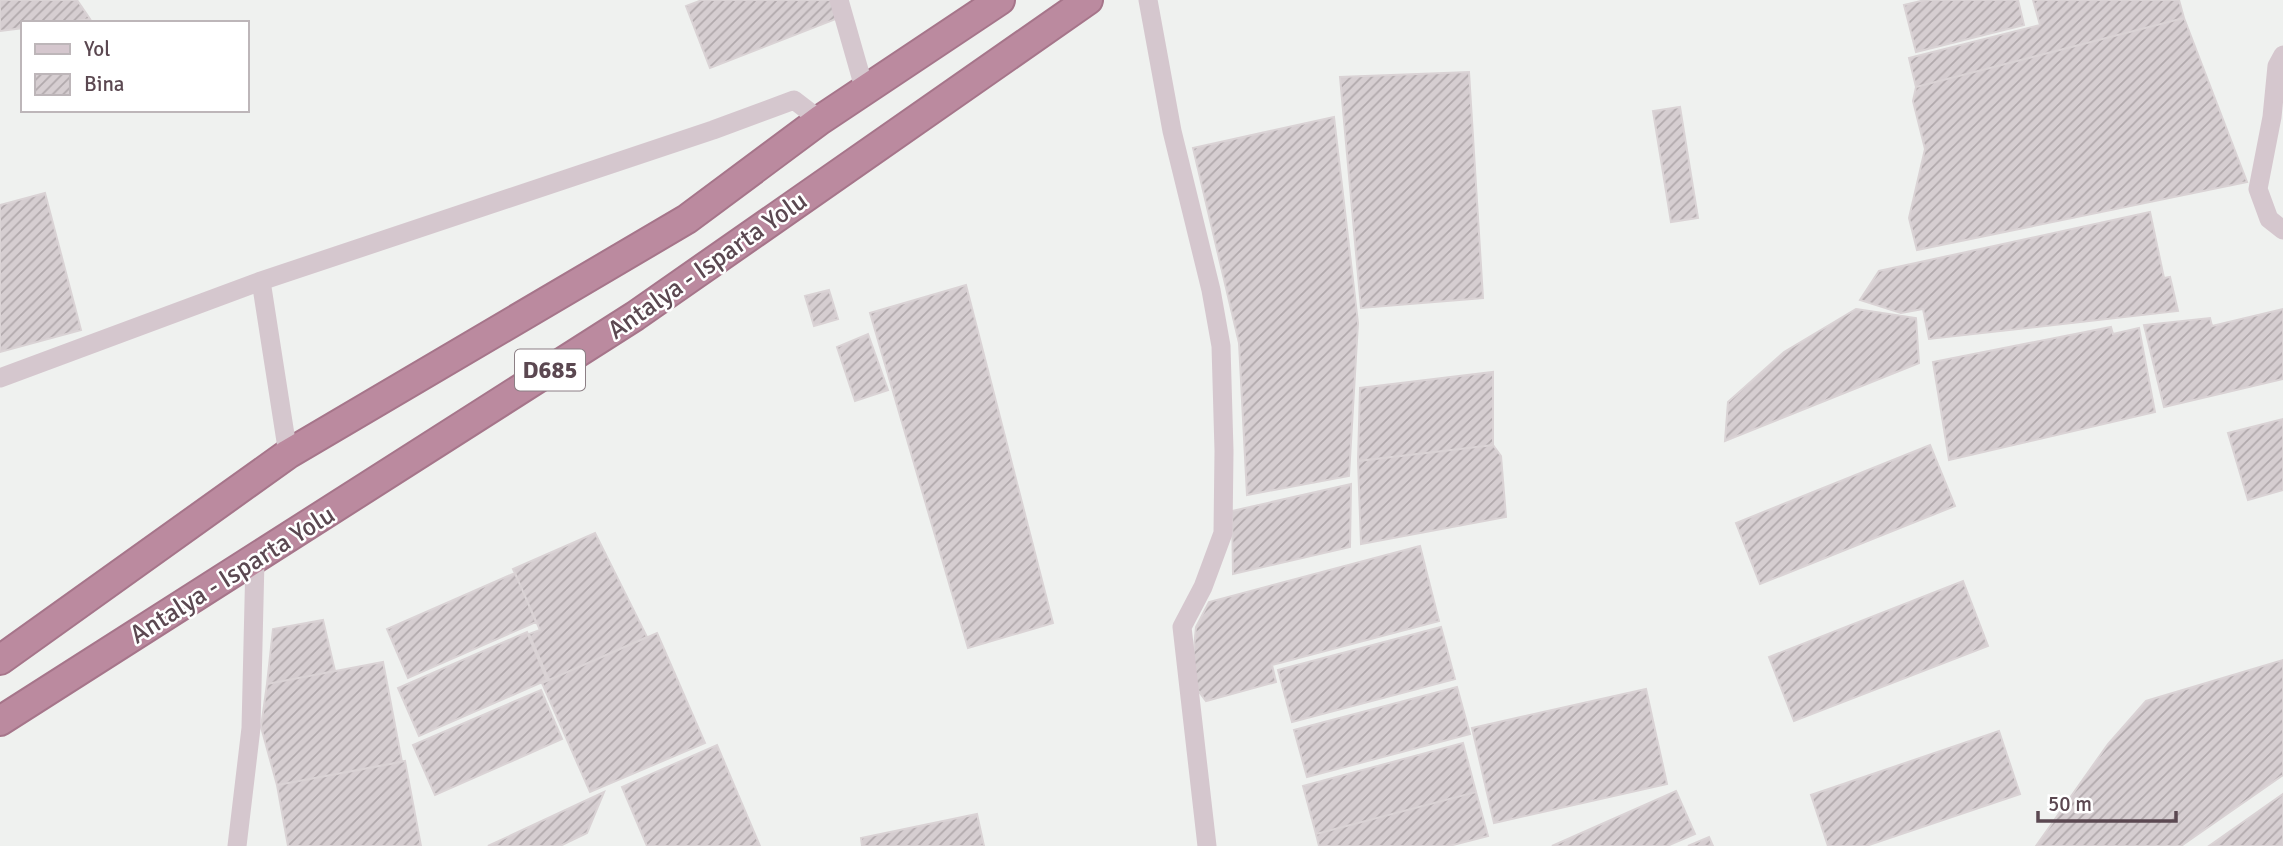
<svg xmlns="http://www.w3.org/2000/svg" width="2283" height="846" viewBox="0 0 2283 846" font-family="Signika,sans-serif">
  <defs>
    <pattern id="building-hatch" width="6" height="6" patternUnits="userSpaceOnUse" patternTransform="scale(1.75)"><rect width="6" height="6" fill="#d6ced1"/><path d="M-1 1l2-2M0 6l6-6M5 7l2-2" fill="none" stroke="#b1a9ac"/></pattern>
  </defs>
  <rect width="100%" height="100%" fill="#eff1ef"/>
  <!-- building -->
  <path fill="url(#building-hatch)" stroke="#dad3d5" stroke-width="2" d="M0 0H77L90 19 61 23H23V28L0 31Z
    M702 0H835L841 17 710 68 686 6Z
    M1925 0H2018L2024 25 1916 52 1904 5Z
    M2033 0H2179L2184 18 1916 87 1909 58 2040 25Z
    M2184 18 2247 182 1917 250 1909 218 1925 149 1913 101 1916 87Z
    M1469 72 1483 298 1361 308 1340 77Z
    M1680 107 1698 218 1671 222 1653 111Z
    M1334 117 1358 323 1349 476 1247 495 1239 343 1193 148Z
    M45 193 81 330 0 352V205Z
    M2150 212 2164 278 2170 277 2178 311 1929 339 1923 309 1901 313 1860 300 1879 271Z
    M966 285 1053 623 968 648 870 313Z
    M829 290 838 319 814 326 805 296Z
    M1856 309 1916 318 1919 363 1725 441 1728 402 1784 352Z
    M2283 309V379L2164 407 2144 325 2210 318 2212 326Z
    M2111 327 2113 334 2139 328 2155 412 1949 460 1933 362Z
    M868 334 888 390 855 401 837 347Z
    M1493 372V445L1358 461 1360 388Z
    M2283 419V490L2248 500 2228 433Z
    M1493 445 1501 456 1506 517 1361 544 1358 461Z
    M1930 445 1955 506 1760 584 1736 523Z
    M1351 484 1350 547 1233 574 1232 511Z
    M595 533 647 637 549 680 529 634 540 630 513 569Z
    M1420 546 1439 621 1272 665 1276 682 1206 701 1197 689 1192 670 1196 627 1209 602Z
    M515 573 536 622 408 678 387 629Z
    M1963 581 1988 646 1794 721 1769 657Z
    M323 620 335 671 267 684 273 629Z
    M1441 627 1455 679 1292 722 1278 670Z
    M527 632 547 680 419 736 398 688Z
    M657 633 705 743 590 792 542 683Z
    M2283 660V775L2181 846H2036L2108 744 2146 701Z
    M383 662 402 762 277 785 261 727 267 684Z
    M1457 687 1470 734 1307 777 1294 730Z
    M1646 689 1667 784 1494 823 1472 728Z
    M541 690 562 739 435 795 413 745Z
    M1999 731 2020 794 1866 846H1828L1811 795Z
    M1463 743 1476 792 1316 834 1303 786Z
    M717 745 760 846H647L622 787Z
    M405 761 421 846H288L277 785Z
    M1676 791 1695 834 1667 846H1552Z
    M604 792 587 833 560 846H488Z
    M1476 792 1488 836 1449 846H1319L1316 834Z
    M2283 794V846H2209Z
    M977 814 984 846H862L861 838Z
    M1709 837 1713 846H1688Z"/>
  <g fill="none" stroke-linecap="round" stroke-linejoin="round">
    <defs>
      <path id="highway" d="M0 660 288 454 687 219 820 120 1000 0
        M0 721 635 316 1088 0"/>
    </defs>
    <!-- highway casing -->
    <use href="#highway" stroke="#a6758a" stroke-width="32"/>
    <!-- minor -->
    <path stroke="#d5c7ce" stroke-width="19" d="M839 0 865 91
      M1148 0 1172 131 1211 290 1221 346 1224 451 1223 533 1203 587 1182 627 1207 846
      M2283 55 2277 66 2272 117 2258 189 2269 219 2283 230
      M261 281 288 454
      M0 378 261 281 713 130 794 100 820 120
      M237 846 251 728 255 560"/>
    <!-- highway -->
    <use href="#highway" stroke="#bb8a9f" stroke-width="28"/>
  </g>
  <g text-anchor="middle" stroke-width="5" stroke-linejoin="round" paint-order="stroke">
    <!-- shield labels -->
    <rect fill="#fff" stroke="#8c7f85" stroke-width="2" x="515" y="349.5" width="70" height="41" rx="5"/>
    <g font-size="24" font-weight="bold" fill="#5b4851">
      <text x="550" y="378">D685</text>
    </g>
    <!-- street labels -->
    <g font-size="26" fill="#5b4851" stroke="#fff">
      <text transform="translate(707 265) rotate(-35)" y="9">Antalya - Isparta Yolu</text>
      <text transform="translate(232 574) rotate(-32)" y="9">Antalya - Isparta Yolu</text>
    </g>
  </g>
  <!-- legend -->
  <rect x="21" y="21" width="228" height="91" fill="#ffffff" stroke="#bdb6b9" stroke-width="2"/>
  <rect x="35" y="44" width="35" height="10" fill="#d5c7ce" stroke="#bdb6b9" stroke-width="2"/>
  <text x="84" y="56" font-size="21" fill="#5b4851">Yol</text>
  <rect x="35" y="74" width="35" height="21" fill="url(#building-hatch)" stroke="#bdb6b9" stroke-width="2"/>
  <text x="84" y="91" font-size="21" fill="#5b4851">Bina</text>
  <!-- scale -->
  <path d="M2038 811v10h138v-10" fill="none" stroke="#5b4851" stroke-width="3.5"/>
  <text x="2048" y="811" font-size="21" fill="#5b4851" stroke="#ffffff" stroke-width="5" paint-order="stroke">50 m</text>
</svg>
